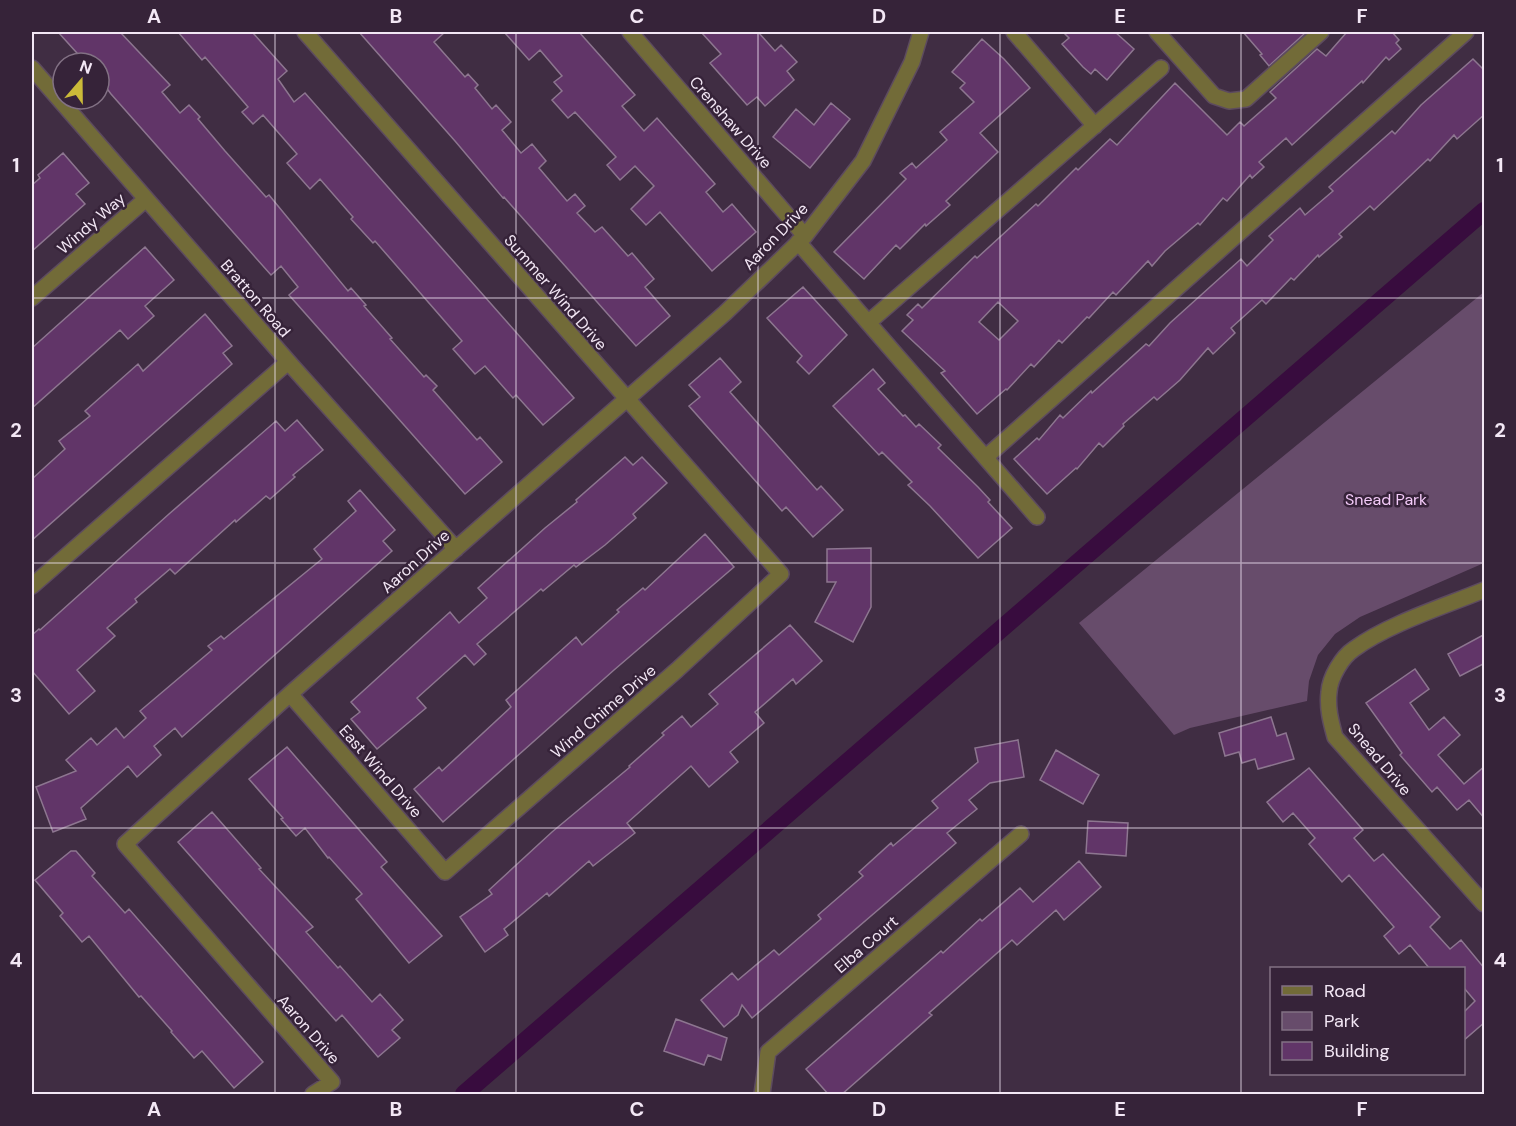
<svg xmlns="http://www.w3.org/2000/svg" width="1516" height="1126" viewBox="0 0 1516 1126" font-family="'DM Sans',sans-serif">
  <rect width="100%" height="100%" fill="#402d43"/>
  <!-- green -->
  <path fill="#674c6b" d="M1484 292V563L1360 617 1335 634 1318 655 1309 681 1307 701 1190 728 1174 735 1079 623Z"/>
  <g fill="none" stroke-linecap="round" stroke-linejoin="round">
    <!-- canal -->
    <path stroke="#380c3e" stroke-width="18" d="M464 1094 1484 211"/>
  </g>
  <!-- building -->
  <path fill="#613568" stroke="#8d7690" stroke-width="1.5" fill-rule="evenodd" d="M58 32H120L170 85 162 92 180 113 189 105 200 117 198 119 225 151 266 197 269 195 348 291 351 288 366 305 364 306 392 338 390 339 424 377 426 375 437 386 433 390 477 440 480 437 502 462 465 494 289 295 298 287 281 266 271 275 111 94 99 78V63H86Z
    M178 32H252L287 71 278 79 294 102 305 93 574 398 543 425 516 395 513 398 485 366 475 374 453 349 462 341 375 241 373 243 351 219 353 217 320 179 310 189 287 163 297 154 263 115 253 124 242 112 248 107 205 57 202 60Z
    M359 32H445L434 42 465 77 468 74 478 85 475 88 492 109 496 105 511 122 502 130 521 153 532 144 546 161 539 168 567 201 575 194 585 206 577 213 595 232 602 227 628 256 632 253 654 279 645 287 670 316 636 346 504 197 503 198 455 141Z
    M504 32H579L635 95 622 106 644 131 657 118 715 184 706 192 723 212 732 204 756 232 712 271 660 212 646 225 631 209 654 186 635 166 620 180 607 165 616 157 575 112 568 118 552 100 562 91 554 82 562 76 540 50 529 60Z
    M701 32H758L775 51 781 45 797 62 787 71 794 80 765 106 757 97 747 105 710 63 721 54Z
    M1063 32H1115L1134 49 1107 80 1095 69 1091 74 1083 67 1062 44 1069 38Z
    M1243 32H1303L1304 34 1269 66 1260 55 1262 54Z
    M1347 32H1392L1399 40 1396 43 1401 49 1389 60 1386 57 1363 83 1362 81 1292 145 1286 138 1259 162 1264 167 1252 178 1250 175 1227 201 1223 198 1200 225 1198 223 1165 251 1152 266 1148 261 1116 295 1113 292 1089 318 1087 317 1062 343 1059 340 1034 367 1031 364 1007 390 1006 389 977 414 941 373 945 371 902 331 913 320 907 315 918 304 922 308 975 256 977 258 1036 204 1038 206 1076 168 1078 170 1110 139 1117 145 1175 83 1227 135 1240 122 1244 126 1276 98 1270 92 1317 49 1326 56ZM998 302 1018 321 999 340 979 322Z
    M982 39 1004 59 1030 88 980 133 998 152 946 201 950 205 926 226 925 224 900 249 896 245 864 279 834 252 906 179 900 173 912 163 916 168 947 140 940 132 974 102 960 88 965 83 952 72Z
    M1473 59 1485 71V114L1457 139 1454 135 1430 161 1428 159 1374 210 1370 206 1339 234 1342 237 1319 257 1318 255 1294 280 1291 278 1266 304 1262 300 1231 328 1235 333 1213 354 1208 348 1180 380 1157 400 1154 397 1123 424 1124 426 1103 447 1099 443 1077 469 1076 468 1047 494 1014 459 1037 438 1039 440 1060 415 1063 418 1091 391 1092 393 1146 344 1149 346 1170 323 1241 259 1247 266 1273 240 1269 236 1300 208 1305 215 1333 191 1329 187 1392 131 1395 134 1421 105Z
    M831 103 850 119 810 168 773 137 796 109 814 125Z
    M63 153 89 183 76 194 85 204 32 251V185L40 178 38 175Z
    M145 247 174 280 145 306 154 316 128 339 120 330 32 408V348Z
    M803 287 847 335 809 374 797 362 802 356 767 318Z
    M205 314 232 346 223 353 232 364 32 540V479L65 449 59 441 90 416 85 411 138 364 143 371Z
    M720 358 741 382 730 392 817 490 821 486 843 510 813 537 786 507 782 511 689 406 700 397 689 385Z
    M873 369 885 383 878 389 903 416 905 415 916 427 919 424 941 445 938 448 978 487 990 500 988 502 1012 528 978 558 930 506 908 485 912 482 882 452 879 455 833 406Z
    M297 420 323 450 293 475 295 477 270 499 266 496 236 522 235 520 175 574 170 569 135 599 137 602 107 628 115 636 77 670 95 691 69 714 32 671V635L39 629 40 630 169 514 276 421 285 431Z
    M625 457 633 465 642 457 667 483 633 514 636 518 605 545 576 567 574 565 543 591 541 589 477 644 486 654 474 665 465 655 417 698 426 708 377 749 351 719 360 712 351 702 450 612 459 623 487 598 478 588 545 528 577 502 576 500Z
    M360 490 395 530 383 541 392 551 182 737 175 728 154 746 161 755 137 777 128 766 81 808 86 819 53 832 36 787 76 771 66 760 91 738 97 745 116 728 124 738 146 718 140 711 212 650 208 646 221 636 224 639 322 559 314 549 356 511 348 501Z
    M705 534 734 567 614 670 443 822 414 789 439 767 442 771 511 707 506 700 576 637 582 645 619 612 617 610 643 588 645 590Z
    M871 548V607L853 642 815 622 836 582H827V549Z
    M790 625 822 661 796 684 793 679 755 712 764 723 730 752 738 762 709 787 691 766 627 823 635 833 593 866 589 861 549 896 547 893 504 929 508 935 485 952 460 917 492 894 489 890 552 832 630 767 629 766 664 735 662 733 682 716 691 727 718 704 709 694Z
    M1485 634V663L1460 676 1448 654Z
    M1415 669 1429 689 1410 703 1429 730 1444 717 1460 735 1438 755 1464 784 1485 766V819L1469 800 1457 810 1437 787 1432 792 1400 755 1402 753 1366 703Z
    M1271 717 1277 736 1286 733 1294 759 1258 769 1255 759 1242 763 1239 752 1225 756 1219 733Z
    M1018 740 1024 777 990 783 969 800 977 809 947 833 956 843 752 1018 742 1005 738 1015 724 1027 701 1000 732 973 738 980 774 950 779 955 821 919 818 915 863 876 859 872 891 843 893 846 938 808 932 801 978 762 975 748Z
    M287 747 387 862 381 867 442 936 409 963 356 899 362 894 329 857 328 858 305 828 296 836 281 819 283 818 249 779Z
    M1056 750 1099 775 1083 804 1040 780Z
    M1309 768 1363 830 1354 838 1374 861 1383 854 1440 917 1430 927 1450 949 1461 940 1485 969V1022L1464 1040V1012L1475 1001 1464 988V969H1430L1410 945 1399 954 1384 936 1394 927 1349 875 1342 882 1309 844 1315 838 1293 813 1283 822 1267 802Z
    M212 812 261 868 259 869 313 927 306 932 338 968 340 966 372 1002 380 994 403 1020 392 1030 400 1038 378 1057 342 1015 336 1021 178 842Z
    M1088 821 1128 823 1126 856 1086 853Z
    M71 851H76L95 873 92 876 125 913 129 909 263 1062 234 1088 202 1051 194 1058 171 1032 172 1031 141 996 139 997 89 936 82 942 60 916 63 913 35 880Z
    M1079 861 1101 887 1064 920 1056 910 1017 945 1012 940 929 1013 932 1015 841 1095H829L806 1069 941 951 943 953 980 919 982 921 1020 888 1033 902Z
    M676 1019 727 1038 721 1060 708 1055 704 1065 664 1051Z"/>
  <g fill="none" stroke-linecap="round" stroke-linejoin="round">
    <defs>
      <path id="minor" d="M630 32 805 236
        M1014 32 1095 126
        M1157 32 1214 96 1229 101 1246 99 1321 32
        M32 68 292 366 456 549
        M798 242 1037 517
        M32 298 146 199
        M869 322 1161 68
        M986 457 1466 32
        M32 586 288 362
        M1484 590C1445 606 1388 624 1354 649 1342 657 1330 677 1329 692 1327 708 1331 722 1335 737L1484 904
        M290 694 445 872 677 670 781 574 305 32
        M313 1094 332 1082 125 844 290 694 725 313 805 236 863 161 912 62 921 32
        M762 1094 768 1052 1021 834"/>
    </defs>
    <!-- minor casing -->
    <use href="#minor" stroke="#5d4b5f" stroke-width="18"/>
    <!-- minor -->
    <use href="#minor" stroke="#726b38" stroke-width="15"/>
  </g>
  <!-- grid -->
  <path fill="none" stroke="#f3e7f5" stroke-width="1.5" stroke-opacity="0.55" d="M275 32V1094M516 32V1094M758 32V1094M1000 32V1094M1241 32V1094M32 298H1484M32 563H1484M32 828H1484"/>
  <g text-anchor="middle" stroke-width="5" stroke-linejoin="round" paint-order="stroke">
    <!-- street labels -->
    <g font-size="16" fill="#f3e7f5" stroke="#362339">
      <text transform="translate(731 122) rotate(49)" y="6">Crenshaw Drive</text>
      <text transform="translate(91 223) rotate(-41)" y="6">Windy Way</text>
      <text transform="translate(775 236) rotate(-46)" y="6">Aaron Drive</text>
      <text transform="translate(556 292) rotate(49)" y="6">Summer Wind Drive</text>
      <text transform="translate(256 298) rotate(49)" y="6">Bratton Road</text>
      <text transform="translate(415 561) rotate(-42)" y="6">Aaron Drive</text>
      <text transform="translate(603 711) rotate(-41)" y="6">Wind Chime Drive</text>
      <text transform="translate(1380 759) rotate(50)" y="6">Snead Drive</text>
      <text transform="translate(381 771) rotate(49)" y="6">East Wind Drive</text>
      <text transform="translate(866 944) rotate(-41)" y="6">Elba Court</text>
      <text transform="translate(309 1029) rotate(49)" y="6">Aaron Drive</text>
    </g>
    <!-- park labels -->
    <g font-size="16" fill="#f4cbf9" stroke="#362339">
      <text x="1386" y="505">Snead Park</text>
    </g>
  </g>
  <!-- border -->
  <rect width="1516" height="1126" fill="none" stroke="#362339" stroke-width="66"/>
  <!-- legend -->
  <rect x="1270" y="967" width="195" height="108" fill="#362339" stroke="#827184" stroke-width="1.5"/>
  <rect x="1282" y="986" width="30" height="9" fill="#726b38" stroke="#827184" stroke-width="1.5"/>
  <text x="1324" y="997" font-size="18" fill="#f3e7f5">Road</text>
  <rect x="1282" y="1012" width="30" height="18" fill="#674c6b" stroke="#827184" stroke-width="1.5"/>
  <text x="1324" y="1027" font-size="18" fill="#f3e7f5">Park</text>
  <rect x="1282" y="1042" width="30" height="18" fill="#613568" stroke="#827184" stroke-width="1.5"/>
  <text x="1324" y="1057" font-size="18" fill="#f3e7f5">Building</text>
  <!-- north arrow -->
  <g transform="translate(81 81) rotate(20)"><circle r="28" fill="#362339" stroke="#827184" stroke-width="1.5"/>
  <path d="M0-4.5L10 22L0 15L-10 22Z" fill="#cbba39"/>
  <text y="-9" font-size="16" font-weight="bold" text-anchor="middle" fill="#f3e7f5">N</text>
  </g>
  <rect x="33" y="33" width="1450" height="1060" fill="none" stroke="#f3e7f5" stroke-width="2"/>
  <g font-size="20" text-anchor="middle" font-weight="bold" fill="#f3e7f5">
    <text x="154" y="23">A</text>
    <text x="396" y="23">B</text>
    <text x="637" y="23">C</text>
    <text x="879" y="23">D</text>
    <text x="1120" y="23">E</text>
    <text x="1362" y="23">F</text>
    <text x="16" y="172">1</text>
    <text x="1500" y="172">1</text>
    <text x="16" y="437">2</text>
    <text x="1500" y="437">2</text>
    <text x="16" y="702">3</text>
    <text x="1500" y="702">3</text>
    <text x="16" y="967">4</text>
    <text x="1500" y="967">4</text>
    <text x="154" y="1116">A</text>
    <text x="396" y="1116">B</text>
    <text x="637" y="1116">C</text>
    <text x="879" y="1116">D</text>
    <text x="1120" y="1116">E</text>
    <text x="1362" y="1116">F</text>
  </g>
</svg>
